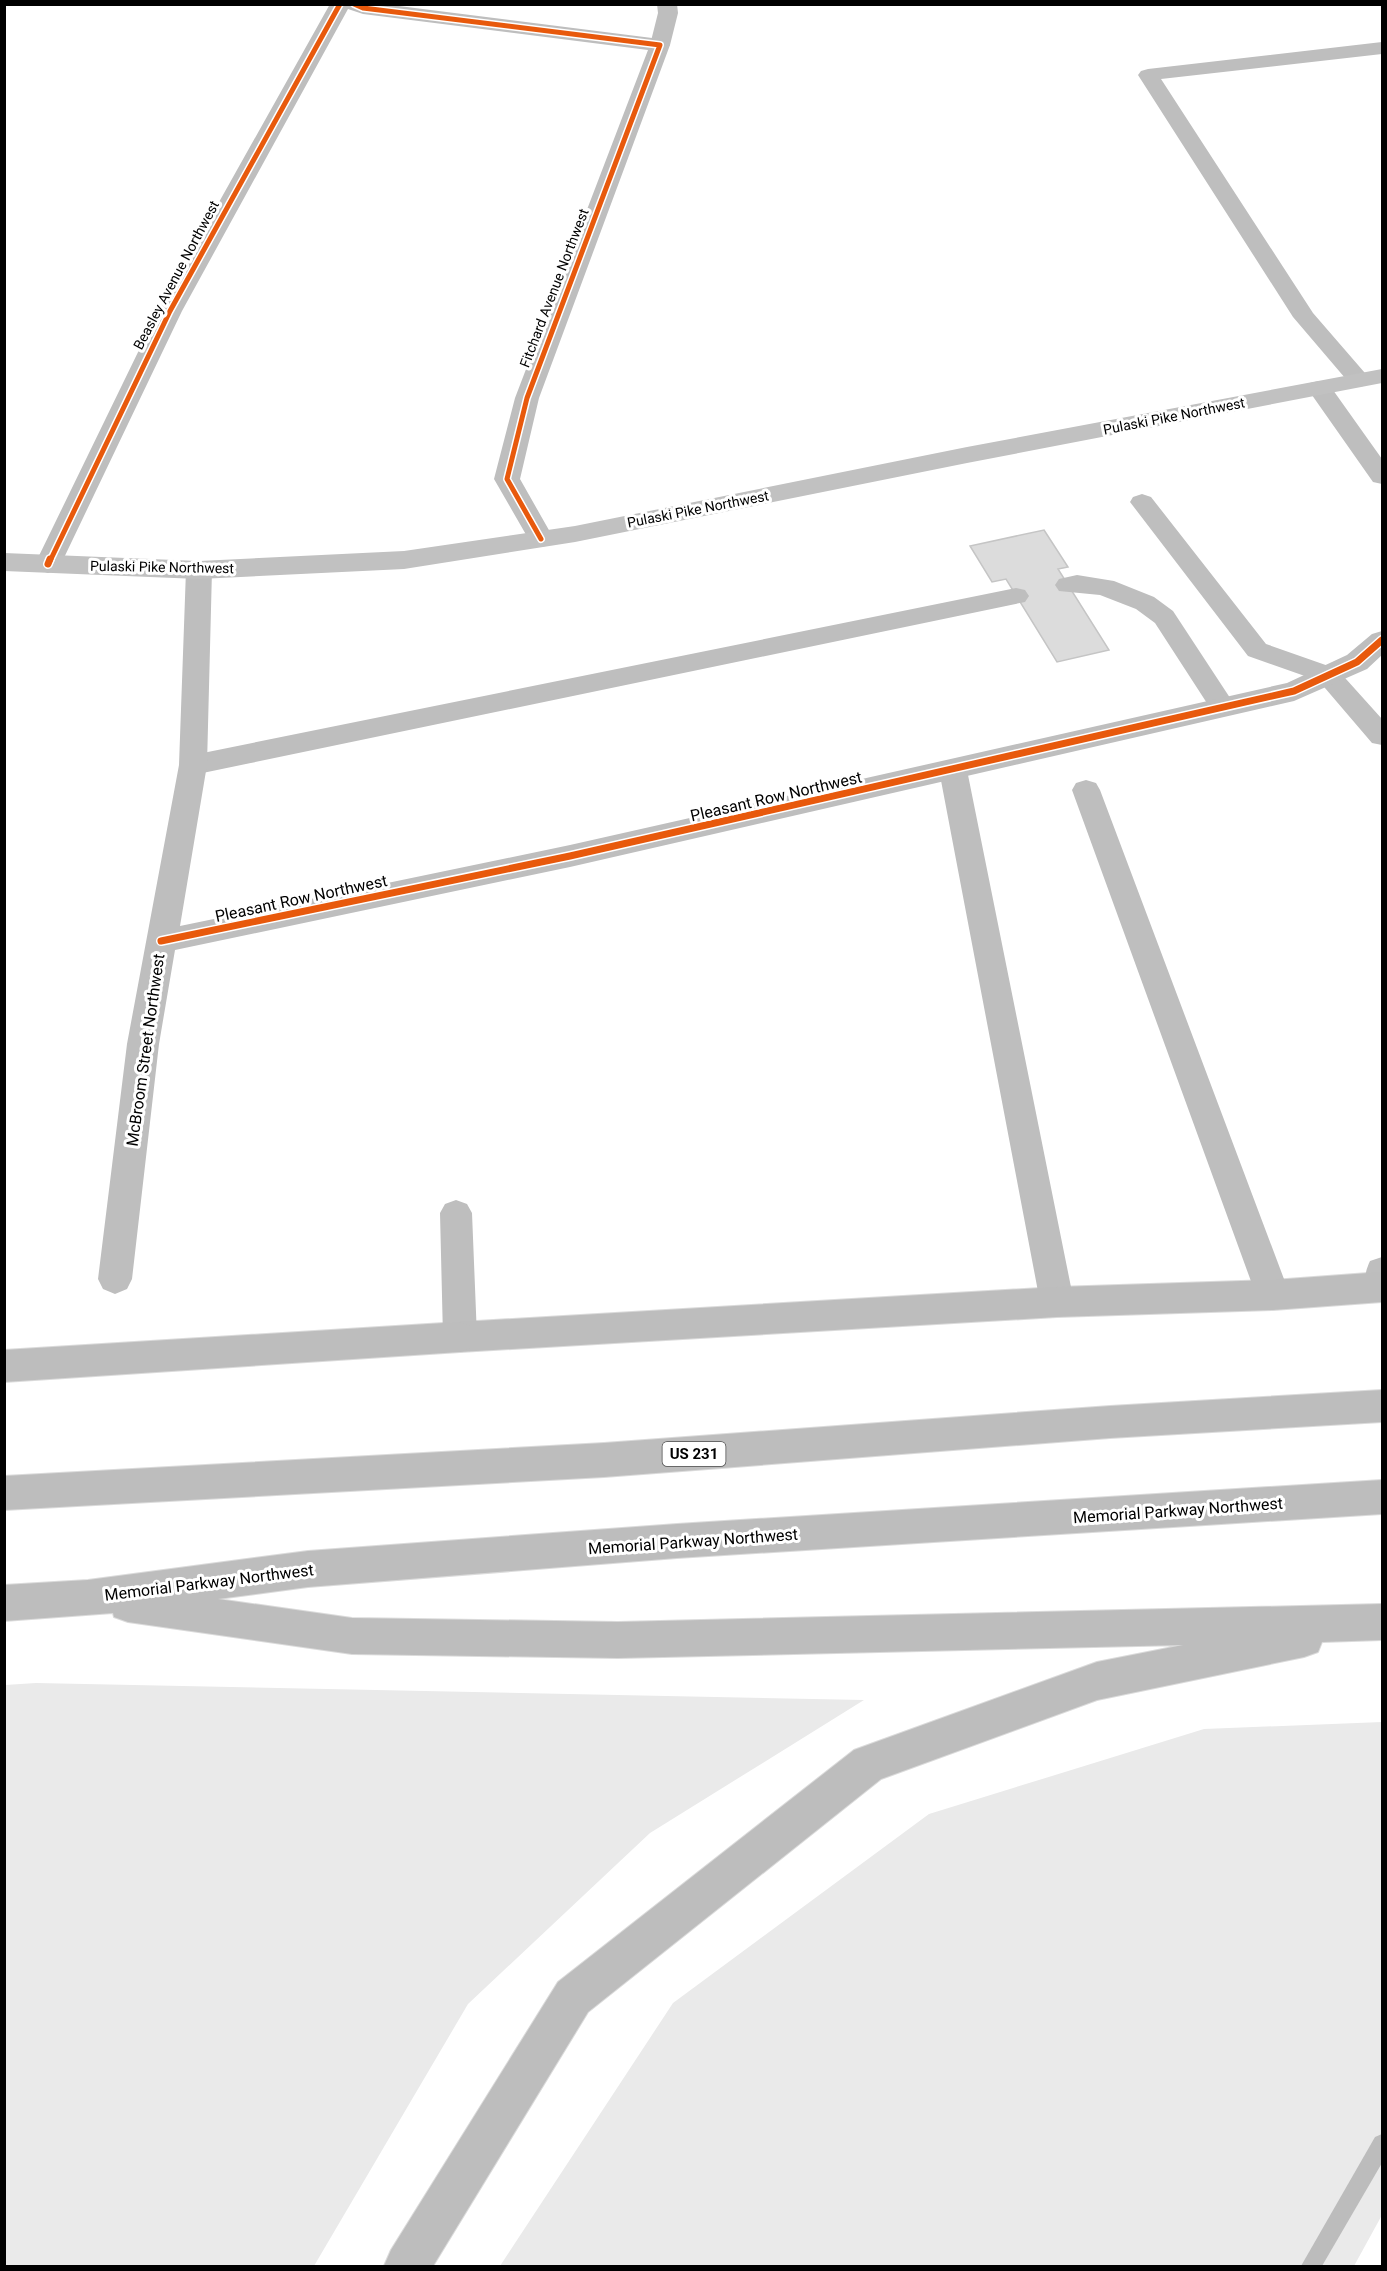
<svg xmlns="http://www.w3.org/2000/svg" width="1387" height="2271" viewBox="0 0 1387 2271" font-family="Roboto,sans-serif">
  <rect width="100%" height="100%" fill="#fff"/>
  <!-- green -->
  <path fill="#eaeaea" d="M36 1683 864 1700 650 1833 468 2004 314 2266H5V1685Z
    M1382 1722V2215L1354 2266H500L673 2003 929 1814 1204 1729Z"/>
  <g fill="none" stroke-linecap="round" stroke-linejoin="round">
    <!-- stream -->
    <path fill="#bcbcbc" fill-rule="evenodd" d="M1382 2134V2163L1322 2266H1301L1375 2137Z"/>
  </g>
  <!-- building -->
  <path fill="#dcdcdc" stroke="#c5c5c5" stroke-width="1.5" d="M1044 530 1068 567 1058 569 1109 650 1057 662 1006 579 992 582 970 546Z"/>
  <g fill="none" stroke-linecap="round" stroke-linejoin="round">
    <defs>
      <path id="primary" d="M1382 1272V1302L1273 1310 1057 1317 460 1352 448 1348 442 1337 448 1326 460 1322 1057 1287 1273 1280Z"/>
      <path id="motorway" d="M460 1322 472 1326 478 1337 472 1348 460 1352 4 1382V1350Z
        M1382 1390V1422L1110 1438 604 1477 4 1510V1476L604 1443 1110 1406Z
        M1382 1480V1514L677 1558 308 1587 218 1599 352 1618 618 1622 1382 1604V1640L1322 1642 1318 1652 1304 1657 1097 1700 881 1779 588 2012 433 2266H384L391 2250 558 1982 854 1750 1097 1662 1183 1645 618 1658 352 1654 128 1622 114 1617 113 1613 4 1621V1585L88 1580 308 1551 677 1524Z"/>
    </defs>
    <!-- primary casing -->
    <use href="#primary" stroke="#dbdbdb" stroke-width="2"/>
    <!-- motorway casing -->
    <use href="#motorway" stroke="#dbdbdb" stroke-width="2"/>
    <!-- service -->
    <path fill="#bebebe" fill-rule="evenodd" d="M657 4H677L678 13 670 45 667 49H653L650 45 658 13Z
      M1382 42V54L1161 79 1313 313 1371 380 1367 385 1359 387 1351 385 1293 317 1138 75 1141 71 1148 69Z
      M1142 494 1151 497 1266 644 1337 669 1382 719V745L1372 743 1319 681 1248 656 1130 502 1133 497Z
      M1077 575 1114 581 1154 597 1173 611 1236 707 1232 714 1223 716 1214 714 1155 623 1136 609 1100 595 1059 591 1055 585 1059 579Z
      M1016 588 1025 590 1029 596 1025 602 193 775 183 772 179 765 183 758 193 755Z
      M953 760 963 763 967 770 1074 1302 1069 1312 1057 1316 1045 1312 1040 1302 939 770 943 763Z
      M1086 780 1096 783 1100 790 1290 1295 1285 1305 1273 1309 1261 1305 1256 1295 1072 790 1076 783Z
      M456 1200 467 1204 472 1213 477 1337 472 1347 460 1352 448 1347 443 1337 440 1213 445 1204Z
      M1382 1257V1301H1381L1369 1297C1363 1284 1364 1274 1370 1261Z"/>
    <!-- minor -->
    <path fill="#bebebe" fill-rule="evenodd" d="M330 4H383L660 39 667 41 670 45 539 398 520 479 554 539 550 545 541 547 532 545 494 479 515 398 648 50 363 14 348 9 182 311 61 564 57 570 48 573 39 570 35 564 158 311Z
      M1319 381 1328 383 1382 459V484L1373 482 1307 388 1310 383Z
      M199 561 208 564 212 570 207 765 180 926 570 845 1287 683 1347 655 1372 634 1382 631V655L1367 669 1294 701 570 867 175 950 159 1044 132 1279 127 1289 115 1294 103 1289 98 1279 127 1044 179 765 186 570 190 564Z"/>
    <!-- secondary -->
    <path fill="#c1c1c1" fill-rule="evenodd" d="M1382 369V383L967 463 575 542 404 569 199 579 4 571V553L199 561 404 551 575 526 967 447Z"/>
    <!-- primary -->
    <use href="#primary" fill="#bdbdbd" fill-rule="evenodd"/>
    <!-- motorway -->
    <use href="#motorway" fill="#bdbdbd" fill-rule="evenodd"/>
    <defs>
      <path id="cycleway-far1" d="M354 4 363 8 660 45 527 398 507 479 541 539
        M50 561 170 311 340 4"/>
      <path id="cycleway" d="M48 564 50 559
        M161 941 570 856 1294 691 1357 662 1382 640"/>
    </defs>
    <!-- cycleway-far1 casing -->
    <use href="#cycleway-far1" stroke="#fff" stroke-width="8"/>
    <!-- cycleway casing -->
    <use href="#cycleway" stroke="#fff" stroke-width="10"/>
    <!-- cycleway-far1 -->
    <use href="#cycleway-far1" stroke="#e8590c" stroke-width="5"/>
    <!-- cycleway -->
    <use href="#cycleway" stroke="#e8590c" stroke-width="7"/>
  </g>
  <g text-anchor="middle" stroke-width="6" stroke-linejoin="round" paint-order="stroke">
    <!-- far-street labels -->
    <g font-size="14" fill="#000" stroke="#fff">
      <text transform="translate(176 275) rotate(-62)" y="5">Beasley Avenue Northwest</text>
      <text transform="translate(554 288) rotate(-69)" y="5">Fitchard Avenue Northwest</text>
      <text transform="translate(1174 416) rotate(-11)" y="5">Pulaski Pike Northwest</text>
      <text transform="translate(698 509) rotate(-11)" y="5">Pulaski Pike Northwest</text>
      <text transform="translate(162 567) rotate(1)" y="5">Pulaski Pike Northwest</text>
    </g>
    <!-- shield labels -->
    <rect fill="#fff" stroke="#4c4c4c" stroke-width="1.5" x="662.5" y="1442" width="63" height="24" rx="4.5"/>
    <g font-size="15" font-weight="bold" fill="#000">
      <text x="694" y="1459">US 231</text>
    </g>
    <!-- street labels -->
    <g font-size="16" fill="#000" stroke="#fff">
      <text transform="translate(776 796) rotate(-13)" y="6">Pleasant Row Northwest</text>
      <text transform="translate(301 898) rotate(-12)" y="6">Pleasant Row Northwest</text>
      <text transform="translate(145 1050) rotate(-82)" y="6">McBroom Street Northwest</text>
      <text transform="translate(1178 1510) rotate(-4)" y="6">Memorial Parkway Northwest</text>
      <text transform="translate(693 1541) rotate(-4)" y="6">Memorial Parkway Northwest</text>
      <text transform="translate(209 1582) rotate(-7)" y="6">Memorial Parkway Northwest</text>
    </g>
  </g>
  <!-- border -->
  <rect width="1387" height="2271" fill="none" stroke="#000000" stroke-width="12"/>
</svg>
